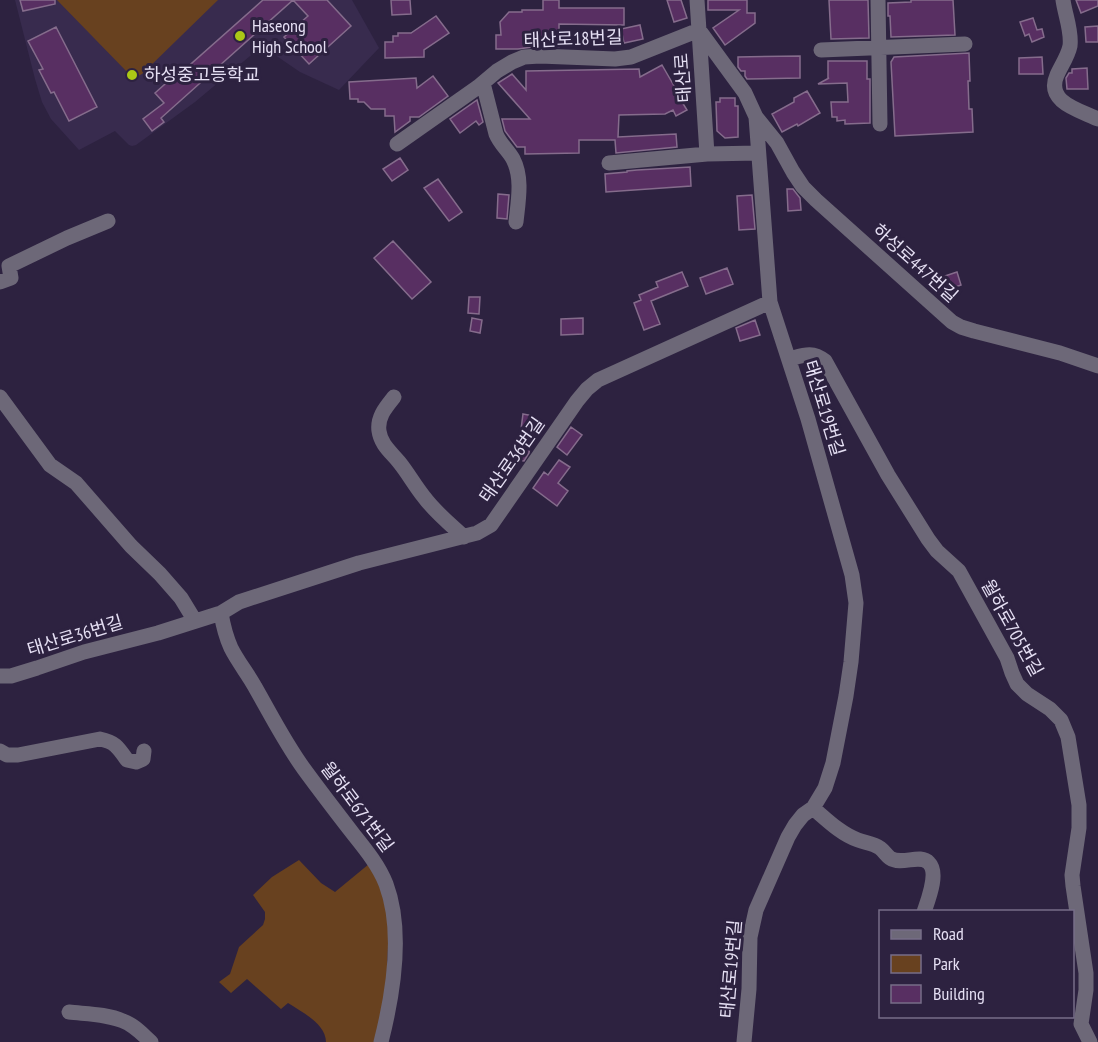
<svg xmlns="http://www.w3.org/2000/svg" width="1098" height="1042" viewBox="0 0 1098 1042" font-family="'PT Sans Narrow','Noto Sans KR',sans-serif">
  <rect width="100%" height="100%" fill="#2d2240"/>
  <!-- built -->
  <path fill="#382b4e" d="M15 0H352L379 48 339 90 300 72 262 46 195 102 136 145 132 146 129 145 115 131 79 150 51 119 42 102 35 79Z"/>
  <!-- green -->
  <path fill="#68411f" d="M57 0H218L142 74 136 77 129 74Z
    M299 860 321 883 335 892 369 864 379 880 389 924 386 992 375 1042H326C326 1024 302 1012 288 1003L281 1009 247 979 231 993 219 982 230 974 239 947 263 925 265 919V912L253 895 272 877Z"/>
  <!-- building -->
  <path fill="#582f62" stroke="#856c8c" stroke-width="1.5" d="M20 0H55V4L23 11Z
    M263 0H293L161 118 164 122 152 131 143 119 164 103 155 93 182 69 184 70Z
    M293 0H327L351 26 309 64 284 37 308 16Z
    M391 0H410L411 14 392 15Z
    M543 0H559V8H624V25L559 24V47L540 46 518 49H496V35H501L500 22 509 12H522V10H543Z
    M667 0H681L687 18 674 22Z
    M708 0H747V13H755V23L725 45 713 28 739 10H708Z
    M829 0H868L869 38 831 39Z
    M911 0H953L955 35 891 37 890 16H888V3L911 2Z
    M1076 0H1098V6L1081 13Z
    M436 16 449 33 424 50V57L385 58V42H393V36H398V33H411Z
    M1033 18 1037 30 1042 29 1044 37 1032 42 1029 34 1025 36 1020 22Z
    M640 25 643 39 624 43 621 29Z
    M1098 26V42H1086L1085 27Z
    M56 27 97 107 69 121 54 92 51 93 39 70 43 69 28 41Z
    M969 53 970 81H968L969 109H972L973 132 895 136 891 62 894 57Z
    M800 56V78L747 79 745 76V71H741L738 67V57Z
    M1042 57 1043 74H1019V58Z
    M828 61H867V79H870V123L845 124V120L837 121V117H832L831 102H848L847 83 818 84 829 78H828Z
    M662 65 677 91 681 88 687 99 682 102 687 110 676 116 673 110 665 114 619 115 618 137 676 134 677 147 616 153 615 140H579V153L525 154V147H517L505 131 502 119H530L498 83 512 74 526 90V71L639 69 640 77Z
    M1087 68 1088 89H1067L1066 78 1069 73H1072V69Z
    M433 76 448 96 419 117H410V121L395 132 394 116H385V109H371L364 102H358V99H350L349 82 416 78 417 88Z
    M807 91 820 113 798 126 797 124 782 132 772 114 794 102V98Z
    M720 98H735V106H738V137L725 138 717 131 716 102H720Z
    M477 100 483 122 479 125 476 121 460 133 450 119Z
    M400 158 408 170 392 181 383 169Z
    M690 167 691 186 606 192 605 174 627 172V171L637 170Z
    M438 179 462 212 449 221 424 188Z
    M787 189H793L800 198 801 210 788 211Z
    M498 194 509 195 507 219 497 218Z
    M752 195 755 229 739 230 737 196Z
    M393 241 431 282 412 299 374 258Z
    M727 268 733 284 706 294 700 278Z
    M682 272 688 286 651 301 660 324 644 330 634 303 641 300 639 295 658 287 656 282Z
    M957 272 961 285 938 293 933 280Z
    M469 297H480L479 314 468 313Z
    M472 318 482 320 480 333 470 331Z
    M583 318V334L561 335V319Z
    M755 320 760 335 740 341 736 328Z
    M523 414 534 416 529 453 524 461 517 460Z
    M571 427 582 435 567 455 557 447Z
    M559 460 570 467 558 483 568 491 557 506 533 488 544 472 548 475Z"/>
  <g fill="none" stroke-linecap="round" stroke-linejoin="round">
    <!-- minor -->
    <path stroke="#6d6878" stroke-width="15" d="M697 0 707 154
      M878 0 880 124
      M1063 0C1065 15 1072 31 1070 46 1068 56 1061 66 1057 75 1045 102 1079 110 1098 119
      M821 50 965 44
      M483 83 496 134C500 144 508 150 513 159 523 178 518 202 516 222
      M756 117 777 143 793 172 803 187 816 200 952 322 961 327 974 331 1060 353 1098 366
      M397 144 478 87 497 71 512 62 524 57 540 56 615 59 631 57 699 30 745 93 756 117 770 302 808 419 852 575 856 603 851 662 846 696 833 763 825 788 813 808 803 815 795 825 788 837 756 910 750 937 749 989 744 1042
      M609 163 707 154 758 153
      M0 282 11 278 9 266 67 238 108 221
      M789 359C804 355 812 351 825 361L888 475 928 539 937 551 959 571 1007 658 1012 673 1017 684 1027 694 1050 709 1061 720 1068 737 1079 805V828L1072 875 1073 886 1086 973V990L1081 1024 1090 1042
      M0 397 50 465 76 483 131 546 160 574 181 598 195 621
      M394 397C386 407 377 417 379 431 381 445 391 452 399 462 408 473 415 486 424 497 435 512 450 524 464 537
      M221 613C223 625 226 637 231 648 238 662 248 674 255 687 271 715 285 743 304 769 320 791 337 813 354 835 366 850 379 866 386 884 404 932 393 995 381 1042
      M0 676H11L37 668 84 652 158 633 221 613 239 602 359 563 477 533 491 525 577 401 587 389 598 380 770 302
      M0 751 7 755H18L100 739C115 742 118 747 127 760L136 762 143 759 144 751
      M813 808C827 820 841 834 858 840 866 843 873 843 880 848 884 851 886 855 890 858 902 866 920 853 929 863 939 873 928 900 924 912
      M69 1012C87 1014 107 1014 123 1021 134 1025 142 1034 151 1042"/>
  </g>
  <!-- markers -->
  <g fill="#abc716" stroke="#2d2240" stroke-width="2">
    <circle cx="240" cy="36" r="6"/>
    <circle cx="132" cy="75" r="6"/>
  </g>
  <g text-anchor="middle" stroke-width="6" stroke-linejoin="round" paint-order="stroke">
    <!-- poi labels -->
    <g font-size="18" fill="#e5dff3" stroke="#2d2240" text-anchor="start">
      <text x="252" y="32">Haseong<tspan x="252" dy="21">High School</tspan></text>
      <text x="144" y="81">하성중고등학교</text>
    </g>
    <!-- street labels -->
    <g font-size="18" fill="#e5dff3" stroke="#2d2240">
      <text transform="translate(573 39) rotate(-2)" y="6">태산로18번길</text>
      <text transform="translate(683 78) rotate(-94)" y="6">태산로</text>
      <text transform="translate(915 263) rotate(42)" y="6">하성로447번길</text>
      <text transform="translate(824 408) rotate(73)" y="6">태산로19번길</text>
      <text transform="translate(512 460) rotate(-55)" y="6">태산로36번길</text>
      <text transform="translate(1012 628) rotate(61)" y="6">월하로705번길</text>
      <text transform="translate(75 636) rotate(-17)" y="6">태산로36번길</text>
      <text transform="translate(357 807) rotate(53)" y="6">월하로671번길</text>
      <text transform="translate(731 969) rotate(-85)" y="6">태산로19번길</text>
    </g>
  </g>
  <!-- legend -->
  <rect x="879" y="910" width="195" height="108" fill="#2d2240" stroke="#776e88" stroke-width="1.5"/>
  <rect x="891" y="930" width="30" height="9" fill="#6d6878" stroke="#776e88" stroke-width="1.5"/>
  <text x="933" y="940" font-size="18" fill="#e5dff3">Road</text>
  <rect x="891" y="955" width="30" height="18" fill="#68411f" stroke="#776e88" stroke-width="1.5"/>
  <text x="933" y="970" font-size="18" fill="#e5dff3">Park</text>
  <rect x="891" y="985" width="30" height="18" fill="#582f62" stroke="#776e88" stroke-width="1.5"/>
  <text x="933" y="1000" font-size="18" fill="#e5dff3">Building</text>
</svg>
